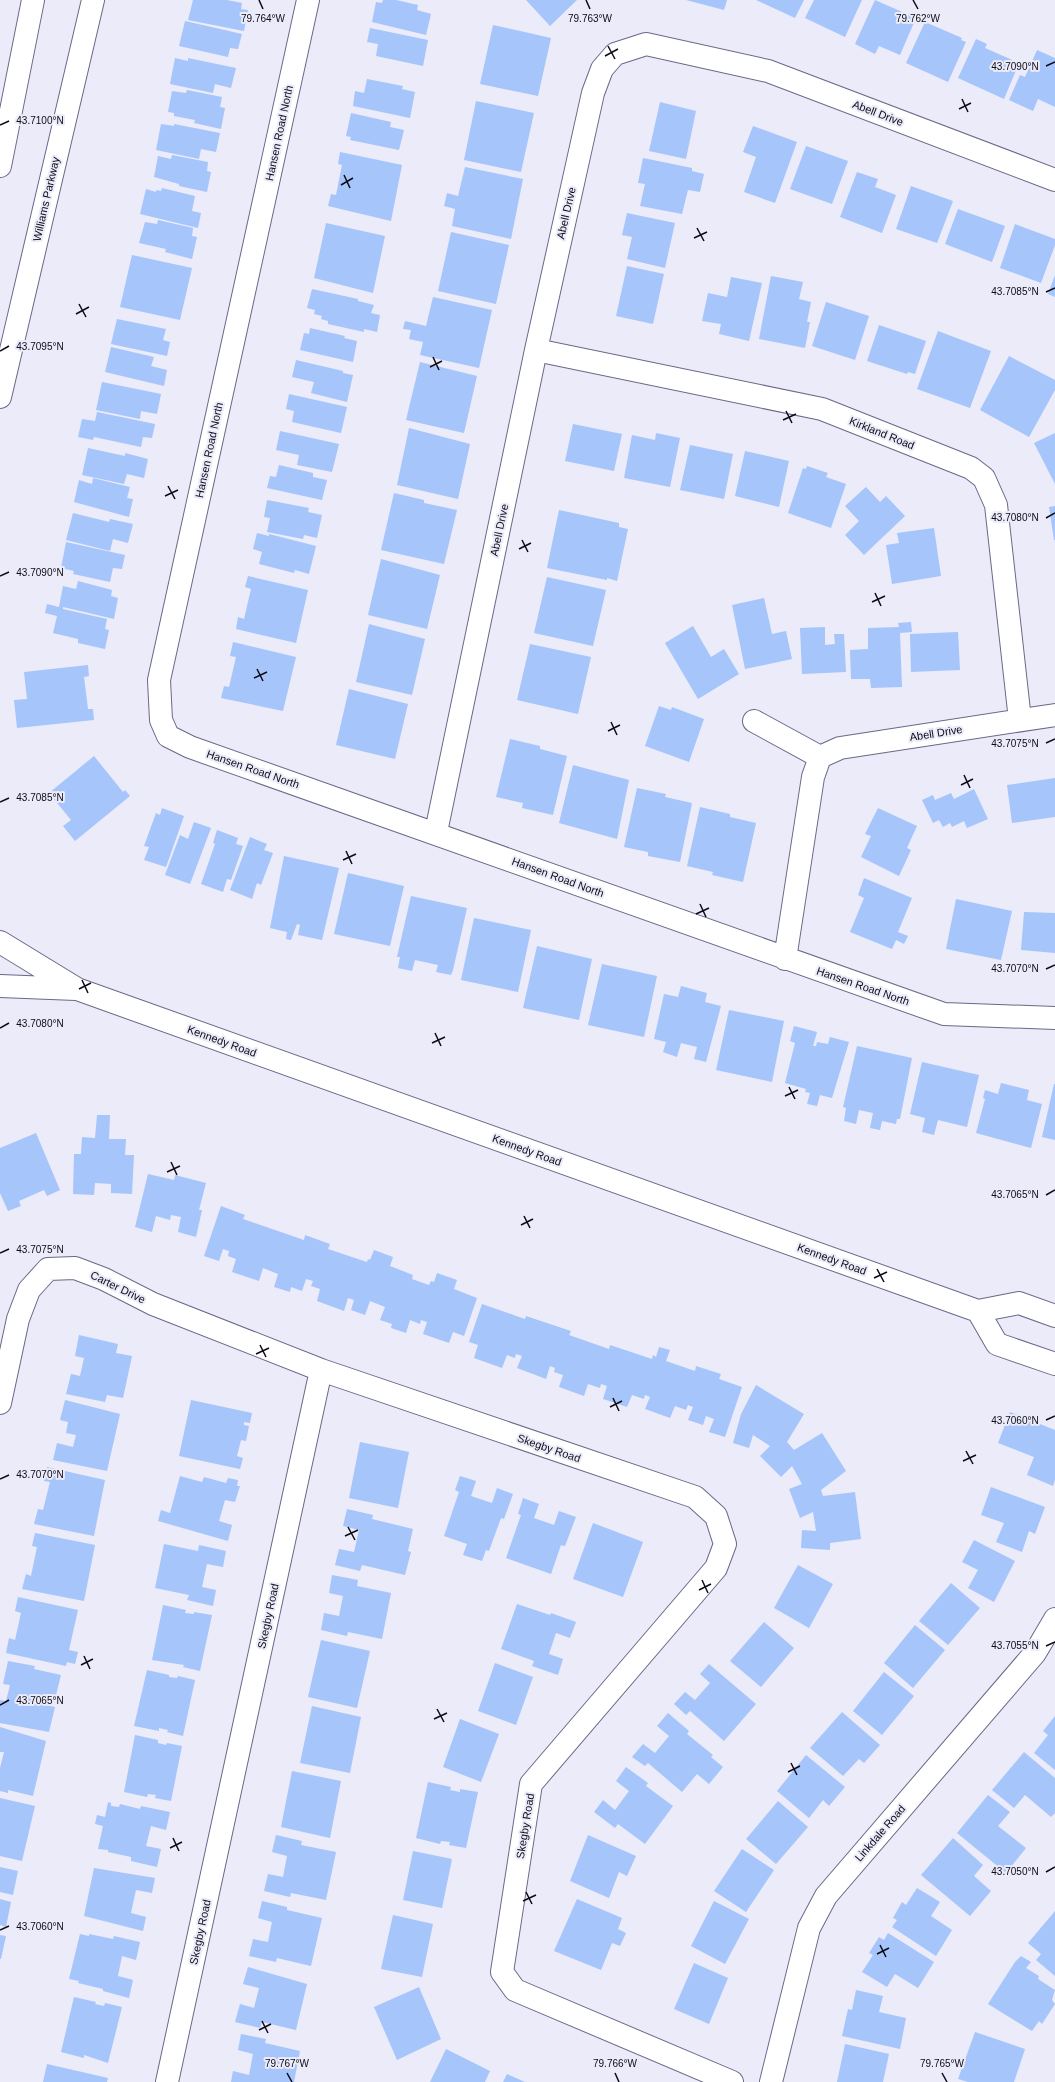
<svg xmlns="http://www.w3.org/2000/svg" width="1055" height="2082" viewBox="0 0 1055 2082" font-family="Helvetica,sans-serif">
  <rect width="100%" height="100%" fill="#ebebf9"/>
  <!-- building -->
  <path fill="#a5c5fb" d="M193 0H227L242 3 241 9 248 10 244 31 188 20Z
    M383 0H396L418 5 417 10 431 14 426 35 372 22 376 2 382 3Z
    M526 0H577L550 26Z
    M686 0H727L724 10Z
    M756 0H804L795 18Z
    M814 0H862L845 37 805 18Z
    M875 0 916 18 900 55 879 46 875 54 855 44Z
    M185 21 242 34 238 49 230 48 228 57 179 46Z
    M925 22 962 38 961 40 966 42 948 82 906 63Z
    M493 25 551 38 538 96 480 84Z
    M370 28 428 40 423 66 376 56 378 44 367 42Z
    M976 39 987 44 985 48 1019 63 1004 99 958 78Z
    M1037 50 1055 58V107L1038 99 1033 111 1009 100 1020 75 1025 77Z
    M175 58 188 61V58L236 68 231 88 215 84 213 93 170 84Z
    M367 79 403 86 402 89 415 92 410 118 353 106 355 91 364 93Z
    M187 90 222 97 220 107 225 108 221 129 194 123 195 120 174 116V113L168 112 172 91 186 93Z
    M476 101 534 113 521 172 464 160Z
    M660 102 696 111 686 159 649 151Z
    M351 113 391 122 390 127 404 130 399 150 350 140 351 137 346 136Z
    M161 124 174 126V124L220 133 216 152 201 149 199 159 156 150Z
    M753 126 797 142 775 203 744 192 756 157 743 152Z
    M806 146 848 161 832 204 790 189Z
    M340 152 402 165 391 221 328 206 331 194 336 195 342 165 338 164Z
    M172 155 208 162 207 171 211 172 207 192 179 186V184L154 177 158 156 171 159Z
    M643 158 692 168V171L704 174 700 192 688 190 682 214 640 206 645 184 638 183Z
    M465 167 523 179 511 239 452 226 455 209 444 206 447 193 458 196Z
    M857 172 878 179 875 187 896 195 882 233 840 217Z
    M911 186 953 201 937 243 896 229Z
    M162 188 195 196 192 211 201 213 198 228 140 214 146 189 156 192V190L161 191Z
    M958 209 1005 226 992 262 945 244Z
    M627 213 675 223 665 268 627 259 632 237 622 235Z
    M158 220 193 228 192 236 197 237 192 259 165 252 166 249 139 243 145 222 157 224Z
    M326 223 385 236 373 293 314 278Z
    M1015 224 1055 239V245L1041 283 1000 268Z
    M451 232 509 245 496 304 438 291Z
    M132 255 192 268 180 320 120 307Z
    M627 266 664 274 653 324 616 316Z
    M1055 275V297L1048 294Z
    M771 276 803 282 799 299 811 302 807 322H810L805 348 759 339Z
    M731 277 762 283 749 341 719 334 721 324 702 321 708 293 727 297Z
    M312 289 358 299V301L374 305 371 313 380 315 377 332 364 329V332L328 324V321L321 319 322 316 314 314 315 310 307 308Z
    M433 297 492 310 479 368 420 355 423 342 409 339 411 330 403 329 405 321 426 326Z
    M826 302 869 316 855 360 812 346Z
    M117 319 166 329 163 340 170 342 167 356 111 344Z
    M879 325 926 341 915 374 908 372 907 374 867 361Z
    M310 328 345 336 344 338 357 341 353 362 300 350 304 333 309 334Z
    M938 331 991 351 970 408 917 389Z
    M111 347 154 357 151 366 167 370 164 386 105 372Z
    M1009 356 1055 380V390L1029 437 980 410Z
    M296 360 343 371V373L353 375 347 402 311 393 314 382 292 377Z
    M420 362 477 376 464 433 406 420Z
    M102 382 161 394 157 414 141 411 140 419 96 410Z
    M289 394 347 407 341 433 292 422 294 411 286 409Z
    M97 412 155 424 152 438 143 437 141 447 94 437 93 440 78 437 82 419 95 421Z
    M573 424 622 434 614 471 565 461Z
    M409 428 470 444 458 499 397 485Z
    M280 431 339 444 332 472 297 465 299 455 276 450Z
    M656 433 680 438 670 487 624 478 632 435 655 440Z
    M1055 433V484L1034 443Z
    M690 445 733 454 724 499 680 490Z
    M88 448 125 456V453L148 459 144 478 127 474 124 484 82 475Z
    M745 451 789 461 779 507 735 496Z
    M279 465 313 473V477L327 480 322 500 267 488 270 476 276 477Z
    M807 466 828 473 826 477 846 484 831 528 788 513 803 468 806 469Z
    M93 478 130 487 127 498 133 499 129 517 74 502 79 480 92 484Z
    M866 487 880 502 886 496 905 516 864 555 845 535 859 521 845 506Z
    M394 493 424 500V503L457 510 444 564 381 550Z
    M267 500 309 508 308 512 322 515 317 538 304 535 303 539 267 532 270 518 264 517Z
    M1055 506V540H1054L1049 507Z
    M559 510 619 523V527L628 529 617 581 607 578V580L547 568Z
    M73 513 109 522 110 519 133 524 128 543 113 539 110 551 66 540Z
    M934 528 941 576 892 584 886 545 899 543 897 533Z
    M257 533 269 536V534L316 546 309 574 295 570 294 573 259 564 262 552 253 549Z
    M66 542 125 555 122 569 113 568 110 582 73 574 74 571 61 568Z
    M381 559 440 575 427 629 368 615Z
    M248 576 308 590 296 643 236 629 238 617 244 619 251 589 245 587Z
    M547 577 606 590 593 646 534 633Z
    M78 581 112 590 111 596 118 598 114 619 63 607V609L107 619 105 629 109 630 105 649 78 643V639L53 633 57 616 45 613 47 604 59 607 63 586 76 589Z
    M764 598 772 634 786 631 792 659 745 669 732 605Z
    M911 622 912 632 900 633 902 687 871 688 870 679H851L850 650 868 649V628L899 627 898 623Z
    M369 624 425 639 412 695 356 682Z
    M693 626 711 657 724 649 739 674 698 699 665 643Z
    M825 627V645L835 644 834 634H844L846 672 802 674 800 628Z
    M958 632 960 670 911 672 910 634Z
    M233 642 296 657 283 711 221 698 224 686 229 687 236 657 230 656Z
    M530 644 591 657 578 714 517 700Z
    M88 665 89 676 84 677 88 709H93L94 720 17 728 14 700 27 699 24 672Z
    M349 689 408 704 395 759 336 745Z
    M659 706 671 710 672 707 704 719 689 762 645 746Z
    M510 739 540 746V749L567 756 553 815 522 808 523 803 496 797Z
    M94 756 123 792 125 790 130 796 75 841 63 826 71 820 49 793Z
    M573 765 629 780 617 839 559 823Z
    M1055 778V817L1012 823 1007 785Z
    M637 788 666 794 665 797 692 803 680 862 648 856V852L624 847Z
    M974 789 988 819 967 828 964 821 952 827 950 823 943 827 939 820 933 823 922 800 933 795 935 800 951 793 954 799Z
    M700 807 730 814V817L756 823 743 882 712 875 713 872 687 866Z
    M162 808 184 816 166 867 144 860 149 847 144 846 156 813 160 815Z
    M878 808 917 826 907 848 911 850 899 876 861 857 871 836 865 834Z
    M194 822 211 828 190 884 165 875 180 835 188 839Z
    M217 830 238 838 236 844 243 846 231 880 227 879 223 892 201 884 215 844 213 843Z
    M250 837 267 844 264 850 273 853 261 885 257 883 252 899 230 890Z
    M284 856 339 868 322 940 298 935 300 925 297 924 291 940 286 939 287 932 270 928Z
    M348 873 404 886 390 946 334 934Z
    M864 878 912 898 898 932 908 936 904 944 896 940 892 949 850 932 864 898 858 895Z
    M411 896 467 908 453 970 451 975 436 972 438 965 415 960 412 971 398 968 400 957H397Z
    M956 899 1012 911 1001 960 946 949Z
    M1024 912 1055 913V953L1021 950Z
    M474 918 531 930 518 992 461 980Z
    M537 946 592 959 579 1020 523 1008Z
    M602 964 657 976 644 1037 588 1025Z
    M681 986 707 993 705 1002 721 1006 706 1062 694 1059 697 1047 681 1043 677 1057 663 1052 666 1042 654 1039 664 994 678 997Z
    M729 1010 784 1021 772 1082 716 1070Z
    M794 1026 817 1032 813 1046H816L817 1042 828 1044 830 1037 849 1042 832 1098 820 1095 817 1106 807 1104 810 1093 805 1092 806 1089 785 1083 795 1043 790 1041Z
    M857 1046 912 1058 900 1119H897L896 1124 882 1121 880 1130 870 1128 873 1113 859 1110 856 1124 844 1121 846 1108 843 1107Z
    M922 1062 979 1075 967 1127 938 1120 934 1135 922 1132 925 1118 910 1114Z
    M1001 1083 1029 1090 1027 1100 1042 1104 1031 1148 976 1133 985 1099 983 1098 985 1090 998 1094Z
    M1054 1084H1055V1140L1042 1137Z
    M97 1115H110L109 1139H126L125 1155H134L132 1194 111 1193V1184L95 1183 94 1195 73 1194 74 1154H81L82 1137 95 1138Z
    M36 1133 60 1190 47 1196 44 1190 19 1201 21 1206 8 1211 0 1193V1148Z
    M148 1174 174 1180 175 1175 206 1183 199 1210H202L196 1237 178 1232 181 1217 171 1215 170 1220 156 1216 152 1232 135 1227Z
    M221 1206 245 1215 243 1219 304 1240 305 1235 330 1244 328 1249 367 1262 368 1259 370 1260 374 1250 393 1257 390 1266 413 1275 412 1279 429 1285 431 1281 434 1282 437 1273 457 1280 454 1289 477 1298 464 1336 453 1332 449 1343 423 1334 427 1322 421 1320 420 1324 410 1320 406 1333 391 1328 392 1324 380 1320 385 1307 370 1301 365 1315 351 1310 354 1300 348 1298 344 1311 317 1301 320 1289 311 1286 313 1281 306 1279 302 1291 291 1287 290 1292 274 1287 278 1274 263 1268 259 1281 232 1272 236 1259 228 1256 229 1251 223 1249 219 1261 204 1256Z
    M482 1304 525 1319 526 1316 571 1331 569 1335 609 1349 610 1345 652 1359 653 1355 656 1357 659 1347 670 1350 666 1361 695 1371 696 1366 721 1374 719 1379 742 1387 725 1437 709 1432 714 1419 706 1416 703 1425 688 1420 693 1407 688 1405 686 1410 675 1406 670 1418 645 1409 650 1397 645 1395 644 1399 632 1395 627 1407 603 1399 607 1386 601 1384 600 1388 588 1384 584 1396 559 1387 563 1375 554 1372 555 1368 550 1366 546 1379 517 1368 522 1356 516 1354 515 1358 507 1355 502 1368 474 1358 478 1345 469 1342Z
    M79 1335 118 1344 116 1353 132 1356 123 1398 107 1395 105 1402 66 1394 71 1374 80 1376 84 1358 75 1356Z
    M756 1385 804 1414 787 1442 794 1450 822 1433 846 1471 821 1490 823 1496 855 1492 861 1539 830 1543V1550L801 1548 802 1530 816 1531 813 1512 800 1518 789 1489 802 1484 792 1466 781 1477 760 1456 770 1446 753 1435 749 1448 733 1443 741 1414Z
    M65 1400 120 1414 107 1471 53 1460 57 1443 73 1447 76 1435 66 1433 68 1422 60 1420Z
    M191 1400 252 1413 250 1423 244 1422V1425L249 1426 246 1441 241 1440 237 1456 243 1458 240 1469 179 1456Z
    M1010 1412 1055 1430V1480L1053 1486 1027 1475 1034 1457 998 1443Z
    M360 1442 409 1452 398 1508 349 1498Z
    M47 1467 105 1480 94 1536 34 1524 38 1509 43 1510 50 1482 44 1481Z
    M180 1476 202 1482 204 1477 226 1483 228 1478 238 1480 237 1486H240L235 1502 225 1500 219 1521 232 1525 228 1541 158 1521 161 1510 170 1513Z
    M460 1476 476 1481 471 1496 492 1503 497 1488 513 1494 504 1519 501 1518 489 1551 486 1550 482 1561 463 1555 467 1544 444 1536 459 1492 455 1490Z
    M991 1487 1045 1507 1035 1534 1029 1531 1022 1552 996 1542 1004 1523 981 1515Z
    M523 1498 539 1504 534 1518 554 1525 559 1511 576 1517 565 1546 561 1545 551 1574 506 1558 521 1515 518 1514Z
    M347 1509 373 1515 372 1519 413 1529 408 1551 411 1552 405 1575 362 1565 360 1571 335 1565 339 1549 354 1552 359 1530 343 1526Z
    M593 1523 643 1542 623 1597 573 1579Z
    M35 1533 95 1545 84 1601 22 1589 26 1574 31 1576 37 1547 32 1546Z
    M974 1540 1015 1561 994 1602 968 1588 978 1570 962 1562Z
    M164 1544 198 1551 199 1545 226 1551 223 1567 207 1564 202 1587 216 1590 213 1606 187 1600 189 1595 155 1588Z
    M798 1565 833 1584 809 1628 774 1608Z
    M332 1575 358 1580 357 1586 391 1593 382 1639 348 1632 347 1636 321 1630 324 1613 339 1616 343 1596 329 1593Z
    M951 1583 980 1608 948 1645 919 1621Z
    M18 1597 78 1610 69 1650 78 1652 75 1664 67 1662 66 1666 6 1653 9 1638 15 1640 21 1613 15 1611Z
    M517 1604 550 1615 551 1613 576 1622 570 1638 556 1633 549 1654 563 1659 558 1675 532 1666 534 1661 501 1649Z
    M163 1605 186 1610 185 1613 194 1614V1612L212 1615 200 1671 183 1667 184 1665 152 1660Z
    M764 1622 794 1648 761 1687 730 1661Z
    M915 1625 945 1650 913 1688 884 1663Z
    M321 1640 370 1651 357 1708 308 1697Z
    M8 1661 35 1666 34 1669 61 1675 55 1699 42 1697 40 1704 55 1707 49 1732 0 1723V1700L6 1701 10 1685 3 1684Z
    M495 1663 533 1677 516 1725 478 1711Z
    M709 1664 756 1704 724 1741 690 1711 686 1715 674 1704 685 1692 695 1700 710 1683 700 1674Z
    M147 1670 169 1675V1677L177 1678 178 1676 195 1680 183 1736 167 1732 168 1730 159 1728V1731L134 1726Z
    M884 1672 914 1696 882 1735 853 1711Z
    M312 1706 361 1717 350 1773 300 1763Z
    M842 1712 880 1745 864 1763 859 1759 843 1776 810 1748Z
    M668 1713 689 1731 687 1734 713 1755 711 1757 723 1767 709 1784 697 1774 682 1792 648 1763 645 1766 632 1757 643 1744 655 1753 669 1736 657 1726Z
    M1055 1716V1770L1034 1753 1048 1735 1043 1731Z
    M460 1719 499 1734 481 1782 443 1767Z
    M0 1727 46 1741 33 1796 8 1790V1793L0 1791V1768L4 1752H0Z
    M135 1735 158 1740V1743L166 1745 167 1743 182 1746 171 1801 155 1798 156 1795 148 1794 147 1797 124 1792Z
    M1024 1752 1055 1778V1813L1051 1817 1025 1795 1014 1808 992 1790Z
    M806 1755 845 1787 829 1806 823 1800 809 1818 777 1791Z
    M626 1767 648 1783 646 1786 673 1806 645 1844 618 1824 615 1828 594 1812 603 1800 615 1810 629 1791 616 1781Z
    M292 1771 341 1781 330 1838 281 1827Z
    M428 1782 451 1787 450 1790 460 1792V1789L478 1792 466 1848 449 1845 450 1842 441 1841 440 1844 416 1838Z
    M988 1795 1010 1812 998 1826 1026 1848 1006 1873 957 1833Z
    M0 1798 35 1806 22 1861 0 1856Z
    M778 1801 808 1827 776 1864 746 1839Z
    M108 1802 111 1803V1806L119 1807 120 1804 140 1809 141 1806 170 1812 166 1830 151 1826 146 1846 161 1849 157 1867 131 1861V1857L108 1852V1850L98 1849 103 1826 95 1824 97 1815 105 1817Z
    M276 1835 302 1841 301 1845 336 1852 326 1900 291 1893 290 1897 264 1891 268 1874 283 1877 287 1856 272 1852Z
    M588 1835 636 1856 627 1876 619 1872 609 1898 570 1881Z
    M953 1838 983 1865 974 1876 991 1891 970 1916 921 1875Z
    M742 1849 774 1870 746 1912 714 1891Z
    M413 1851 452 1859 442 1908 403 1900Z
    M0 1867 18 1871 13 1895 0 1892Z
    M94 1868 155 1878 152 1893 136 1890 131 1913 146 1917 143 1931 84 1916Z
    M917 1888 940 1902 931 1916 952 1930 936 1956 892 1927 897 1920 893 1918 902 1902 906 1905Z
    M0 1899 11 1902 6 1927 0 1925Z
    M577 1899 622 1918 618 1929 626 1933 620 1946 612 1943 601 1970 554 1951Z
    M262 1901 287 1907V1910L322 1918 311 1966 277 1958 276 1962 249 1956 253 1939 268 1942 272 1922 258 1918Z
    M714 1901 749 1919 725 1964 691 1946Z
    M1055 1911V1976L1036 1960 1041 1954 1028 1943Z
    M393 1915 433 1924 422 1977 381 1969Z
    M888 1933 934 1962 918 1988 895 1974 887 1987 862 1972 873 1955 869 1953 879 1937 884 1940Z
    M80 1934 89 1936V1934L113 1939 114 1936 140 1942 136 1960 122 1956 118 1976 133 1980 129 1998 103 1991V1989L78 1983 79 1981 69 1979Z
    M0 1935 6 1936 1 1959H0Z
    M1021 1956 1031 1962 1026 1968 1039 1976 1038 1979 1055 1990 1052 2000 1055 2004 1042 2024 1039 2021 1032 2031 988 2004 1015 1962Z
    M694 1963 728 1978 709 2024 674 2009Z
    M248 1967 307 1984 296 2030 262 2022 260 2028 235 2022 240 2004 254 2008 259 1988 243 1984Z
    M419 1987 441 2039 397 2060 374 2007Z
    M856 1990 883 1996 879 2012 906 2018 900 2049 842 2036 848 2009 852 2010Z
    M74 1997 96 2002 95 2004 104 2006 105 2003 122 2007 108 2063 84 2055V2058L61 2052Z
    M975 2032 1025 2049 1014 2082H968L958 2079Z
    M241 2034 266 2039 265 2043 300 2051 294 2082H231L233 2071 249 2075 253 2054 238 2050Z
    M845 2044 889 2054 883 2082H837Z
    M446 2049 490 2071 485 2082H430Z
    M47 2064 108 2078 107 2082H43Z
    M507 2074 525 2082H503Z"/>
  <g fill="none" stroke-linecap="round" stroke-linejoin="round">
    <defs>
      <path id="minor" d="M308 0 159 680 161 720 168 736 190 747 944 1014 1055 1018
        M536 350 822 409 971 468 984 478 996 505 1020 720
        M754 721 820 757
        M436 832 536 350 593 93 602 69 615 54 646 44 768 71 1055 180
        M785 959 813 777 820 757 840 748 1055 715
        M0 1403 18 1319 29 1290 48 1269 75 1268 104 1279 153 1304 321 1370 695 1497 716 1516 725 1544 716 1568 531 1784 502 1972 515 1990 732 2082
        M167 2082 321 1370
        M771 2082 809 1928 826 1896 1035 1653 1055 1619"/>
      <path id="secondary" d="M0 166 33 0
        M0 397 93 0
        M0 942 77 989 978 1311 1019 1303 1055 1316
        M0 986 76 989
        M978 1311 997 1344 1055 1364"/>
    </defs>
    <!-- minor casing -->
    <use href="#minor" stroke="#6a6888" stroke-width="24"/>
    <!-- secondary casing -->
    <use href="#secondary" stroke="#6a6888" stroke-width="24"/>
    <!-- minor -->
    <use href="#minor" stroke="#fff" stroke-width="22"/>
    <!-- secondary -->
    <use href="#secondary" stroke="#fff" stroke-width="22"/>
  </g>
  <!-- ticks -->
  <path fill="none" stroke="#0c0b17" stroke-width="1.5" d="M259 0 263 9M586 0 590 9M913 0 918 9M608 46 615 59M605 56 618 49M1046 66 1055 62M962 99 968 112M959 109 971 103M0 125 9 121M344 175 350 188M341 185 353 178M697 228 704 241M694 238 707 232M1046 292 1055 288M79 304 86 317M76 314 89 307M0 351 9 346M433 357 439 370M430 367 442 361M786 411 792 423M783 420 796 414M168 486 175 499M165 496 178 490M1046 518 1055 513M522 540 528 552M519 549 531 543M0 576 9 572M875 593 881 606M872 602 885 596M257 669 263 681M254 678 267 672M611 722 617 735M608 731 620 725M1046 743 1055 739M964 775 970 788M961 785 973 779M0 802 9 798M346 851 352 864M343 860 356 854M700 904 706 917M696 914 709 908M1046 969 1055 965M82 980 88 993M79 989 91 983M0 1028 9 1023M435 1033 441 1046M432 1043 445 1037M789 1087 795 1099M785 1096 798 1090M171 1162 177 1175M167 1172 180 1166M1046 1195 1055 1190M524 1216 530 1228M521 1225 533 1219M0 1253 9 1249M877 1269 884 1282M874 1278 887 1272M260 1345 266 1357M256 1354 269 1348M613 1398 619 1411M610 1407 622 1401M1046 1420 1055 1416M966 1451 973 1464M963 1461 976 1455M0 1479 9 1475M348 1527 355 1540M345 1536 358 1530M702 1580 708 1593M699 1590 711 1584M1046 1646 1055 1642M84 1656 90 1669M81 1665 93 1659M0 1705 9 1700M437 1709 444 1722M434 1719 447 1713M791 1763 797 1775M788 1772 800 1766M173 1838 179 1851M170 1848 182 1842M1046 1872 1055 1867M526 1892 532 1904M523 1901 536 1895M0 1930 9 1926M880 1945 886 1957M877 1954 889 1948M262 2021 268 2033M259 2030 271 2024M287 2073 292 2082M615 2073 619 2082M942 2073 947 2082"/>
  <g text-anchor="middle" stroke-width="4" stroke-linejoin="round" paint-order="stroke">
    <!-- street labels -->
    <g font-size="11" fill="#0c0b17" stroke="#ebebf9">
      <text transform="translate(878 113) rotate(21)" y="4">Abell Drive</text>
      <text transform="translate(279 133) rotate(-78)" y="4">Hansen Road North</text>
      <text transform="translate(46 199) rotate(-77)" y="4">Williams Parkway</text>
      <text transform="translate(566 213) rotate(-77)" y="4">Abell Drive</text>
      <text transform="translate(882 433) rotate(22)" y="4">Kirkland Road</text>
      <text transform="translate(209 450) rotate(-78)" y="4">Hansen Road North</text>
      <text transform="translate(499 530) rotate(-78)" y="4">Abell Drive</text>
      <text transform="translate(936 733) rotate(-9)" y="4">Abell Drive</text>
      <text transform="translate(253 769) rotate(19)" y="4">Hansen Road North</text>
      <text transform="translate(558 877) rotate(20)" y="4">Hansen Road North</text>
      <text transform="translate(863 986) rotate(19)" y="4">Hansen Road North</text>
      <text transform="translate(222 1041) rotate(20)" y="4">Kennedy Road</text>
      <text transform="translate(527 1150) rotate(20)" y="4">Kennedy Road</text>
      <text transform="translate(832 1259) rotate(20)" y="4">Kennedy Road</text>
      <text transform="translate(118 1287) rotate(26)" y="4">Carter Drive</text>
      <text transform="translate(549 1448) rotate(19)" y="4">Skegby Road</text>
      <text transform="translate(268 1616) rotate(-78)" y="4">Skegby Road</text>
      <text transform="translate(525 1826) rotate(-81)" y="4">Skegby Road</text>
      <text transform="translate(880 1833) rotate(-49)" y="4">Linkdale Road</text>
      <text transform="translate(200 1932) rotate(-78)" y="4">Skegby Road</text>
    </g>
  </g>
  <g font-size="10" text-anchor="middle" fill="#0c0b17" stroke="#ebebf9" stroke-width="4" stroke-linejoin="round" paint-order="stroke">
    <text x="263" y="22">79.764°W</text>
    <text x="590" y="22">79.763°W</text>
    <text x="918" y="22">79.762°W</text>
    <text x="1015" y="70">43.7090°N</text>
    <text x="40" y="124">43.7100°N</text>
    <text x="1015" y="295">43.7085°N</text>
    <text x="40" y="350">43.7095°N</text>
    <text x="1015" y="521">43.7080°N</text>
    <text x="40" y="576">43.7090°N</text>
    <text x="1015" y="747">43.7075°N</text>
    <text x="40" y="801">43.7085°N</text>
    <text x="1015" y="972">43.7070°N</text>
    <text x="40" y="1027">43.7080°N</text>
    <text x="1015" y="1198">43.7065°N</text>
    <text x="40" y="1253">43.7075°N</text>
    <text x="1015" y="1424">43.7060°N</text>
    <text x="40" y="1478">43.7070°N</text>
    <text x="1015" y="1649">43.7055°N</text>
    <text x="40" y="1704">43.7065°N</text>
    <text x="1015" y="1875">43.7050°N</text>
    <text x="40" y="1930">43.7060°N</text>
    <text x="287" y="2067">79.767°W</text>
    <text x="615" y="2067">79.766°W</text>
    <text x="942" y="2067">79.765°W</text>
  </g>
</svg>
